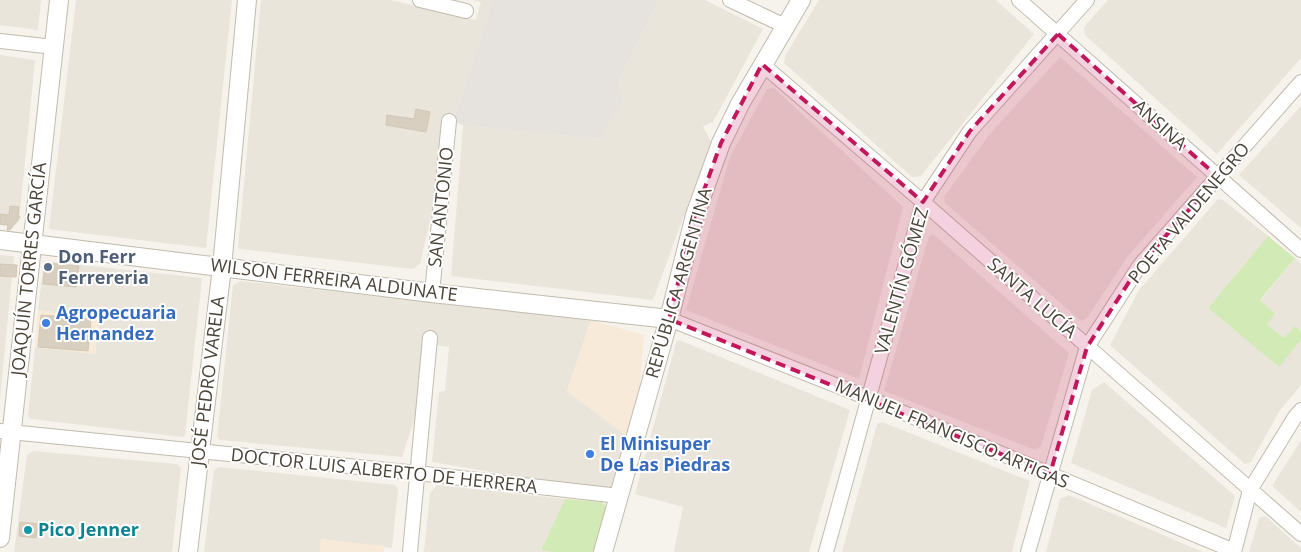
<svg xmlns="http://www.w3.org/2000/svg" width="1301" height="552" viewBox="0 0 1301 552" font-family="'Open Sans',sans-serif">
  <rect width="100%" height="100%" fill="#f6f3ec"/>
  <!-- residential -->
  <path fill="#eae5da" d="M0 0H41L38 30 0 25Z
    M76 0H232L206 248 49 229Z
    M261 0H390L476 20 481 2 472 0H493L453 121 420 264 413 269 240 249 238 248Z
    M659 0H705L763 29 713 122 703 126 711 142 653 300 451 276 463 125 599 139 617 84Z
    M819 0H996L1034 34 921 176 912 177 784 63 785 56Z
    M1108 0H1301V58L1217 154 1085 35 1084 27Z
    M0 55 35 60 19 222 12 227 0 225Z
    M1060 57 1197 177 1128 256 1087 318 1081 321 945 203 944 197 989 135Z
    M774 88 903 207 859 379 686 310 730 157 767 89Z
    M1301 106V228L1239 175Z
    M1218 199 1223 200 1268 236 1208 308 1278 366 1301 340V385L1280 410 1251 462 1245 464 1110 345 1139 290Z
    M933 234 1069 353 1041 446 1035 450 884 391 929 236Z
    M0 255 14 256 0 399Z
    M1295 258 1301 264V331L1295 326 1285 339 1267 324 1260 301Z
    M44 261 202 278 185 435 183 437 31 419 28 416 35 347 95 354 99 317 38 310Z
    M241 281 591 320 567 391 635 442 614 493 432 462 439 392 445 391 449 347 424 344 428 378 402 457 220 440 217 437 233 285Z
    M679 340 850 410 809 552H674L683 507 635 494 676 343Z
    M1104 382 1235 496 1226 528 1071 463 1092 390Z
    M882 422 1030 481 1012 552H842L877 424Z
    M1301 440V512L1272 486Z
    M33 451 177 464 181 468 172 552H14L27 455Z
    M219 467 395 485 398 489 392 548 321 539 320 552H204L214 470Z
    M437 485 565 499 541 550 550 552H424L430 493Z
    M1069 495 1203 552H1046L1060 499Z
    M1265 516 1301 548V552H1249L1259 518Z"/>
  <!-- commercial -->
  <path fill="#f7ead8" d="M38 310 99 317 95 354 35 347Z
    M591 320 644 335 635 442 567 391Z
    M321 539 385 546 384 552H320Z"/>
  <!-- industrial -->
  <path fill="#e6e2dd" d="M493 0H659L617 84 622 101 599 139 463 125 453 121Z"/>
  <!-- green -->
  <path fill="#d2eab5" d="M1268 236 1295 258 1260 300 1275 314 1267 324 1284 338 1295 326 1301 331V340L1279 367 1208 308Z
    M565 499 602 502 608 508V514L594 552H550L541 550Z"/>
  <!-- building -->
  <path fill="#d8cfc1" stroke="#d3c7b4" d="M416 109 430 112 426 132 386 125 387 115 414 119Z
    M10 206 19 207 18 216 20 217 10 230H7L8 225 0 224V214L9 215Z
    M45 263 79 266 76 287 43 284Z
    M0 264 17 265 16 277 0 276Z
    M41 315 91 319 88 351 38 347Z
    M20 522 38 524 36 538 19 536Z"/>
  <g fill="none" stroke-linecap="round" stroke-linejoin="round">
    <defs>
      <path id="minor" d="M420 0 466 11
        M730 0 785 26
        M1019 0 1301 250
        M0 41 54 47
        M762 64 923 202 1301 534
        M432 293 449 121
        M669 319 868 398 1234 551
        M0 431 417 473 619 496
        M410 552 430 338
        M826 552 923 202 970 131 1087 0
        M1028 552 1087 347 1140 265 1301 82
        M1234 552 1250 490 1295 417 1301 410"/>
      <path id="tertiary" d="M0 240 432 293 669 319
        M0 538 59 0
        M188 552 222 267 247 0
        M603 552 669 319 695 215 721 143 740 104 801 0"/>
    </defs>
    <!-- minor casing -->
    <use href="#minor" stroke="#c2bbae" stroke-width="16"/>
    <!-- tertiary casing -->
    <use href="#tertiary" stroke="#c2bbae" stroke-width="20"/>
    <!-- minor -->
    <use href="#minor" stroke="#fff" stroke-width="14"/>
    <!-- tertiary -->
    <use href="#tertiary" stroke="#fff" stroke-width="18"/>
  </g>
  <!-- marked area -->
  <path fill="#c2185b" fill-opacity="0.2" stroke="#c2185b" stroke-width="4" stroke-dasharray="10 6" stroke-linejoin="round" d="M1058 34 1218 177 1140 265 1087 347 1050 474 669 319 695 215 721 143 762 64 923 202 970 131Z"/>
  <!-- markers -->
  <circle fill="#5c6f8a" stroke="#fff" stroke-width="2" cx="48" cy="267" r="5"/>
  <g fill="#3f7fe0" stroke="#fff" stroke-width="2">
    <circle cx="46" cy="323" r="5"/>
    <circle cx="590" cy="454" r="5"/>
  </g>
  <circle fill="#0f9aa8" stroke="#fff" stroke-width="2" cx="28" cy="530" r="5"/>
  <g text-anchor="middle" stroke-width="4" stroke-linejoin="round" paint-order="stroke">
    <!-- street labels -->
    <g font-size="18" fill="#4b4439" stroke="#fff">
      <text transform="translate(1160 125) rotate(42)" y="6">ANSINA</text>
      <text transform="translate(441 207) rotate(-84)" y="6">SAN ANTONIO</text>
      <text transform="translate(1189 213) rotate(-50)" y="6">POETA VALDENEGRO</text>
      <text transform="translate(29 269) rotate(-84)" y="6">JOAQUÍN TORRES GARCÍA</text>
      <text transform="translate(334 280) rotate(7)" y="6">WILSON FERREIRA ALDUNATE</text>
      <text transform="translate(902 281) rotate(-74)" y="6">VALENTÍN GÓMEZ</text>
      <text transform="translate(679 283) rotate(-74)" y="6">REPÚBLICA ARGENTINA</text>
      <text transform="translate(1032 298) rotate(41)" y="6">SANTA LUCÍA</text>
      <text transform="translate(208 381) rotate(-83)" y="6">JOSÉ PEDRO VARELA</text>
      <text transform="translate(952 434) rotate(23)" y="6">MANUEL FRANCISCO ARTIGAS</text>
      <text transform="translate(384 471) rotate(6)" y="6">DOCTOR LUIS ALBERTO DE HERRERA</text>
    </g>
    <!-- service labels -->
    <g font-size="18" font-weight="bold" fill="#4e5e75" stroke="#fff" text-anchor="start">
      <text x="58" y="263">Don Ferr<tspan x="58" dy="21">Ferrereria</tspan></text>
    </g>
    <!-- shop labels -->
    <g font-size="18" font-weight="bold" fill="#366cbe" stroke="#fff" text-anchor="start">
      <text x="56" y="319">Agropecuaria<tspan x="56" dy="21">Hernandez</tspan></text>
      <text x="600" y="450">El Minisuper<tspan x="600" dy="21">De Las Piedras</tspan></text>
    </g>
    <!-- culture labels -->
    <g font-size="18" font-weight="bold" fill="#0d838f" stroke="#fff" text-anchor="start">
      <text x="38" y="536">Pico Jenner</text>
    </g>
  </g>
</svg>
